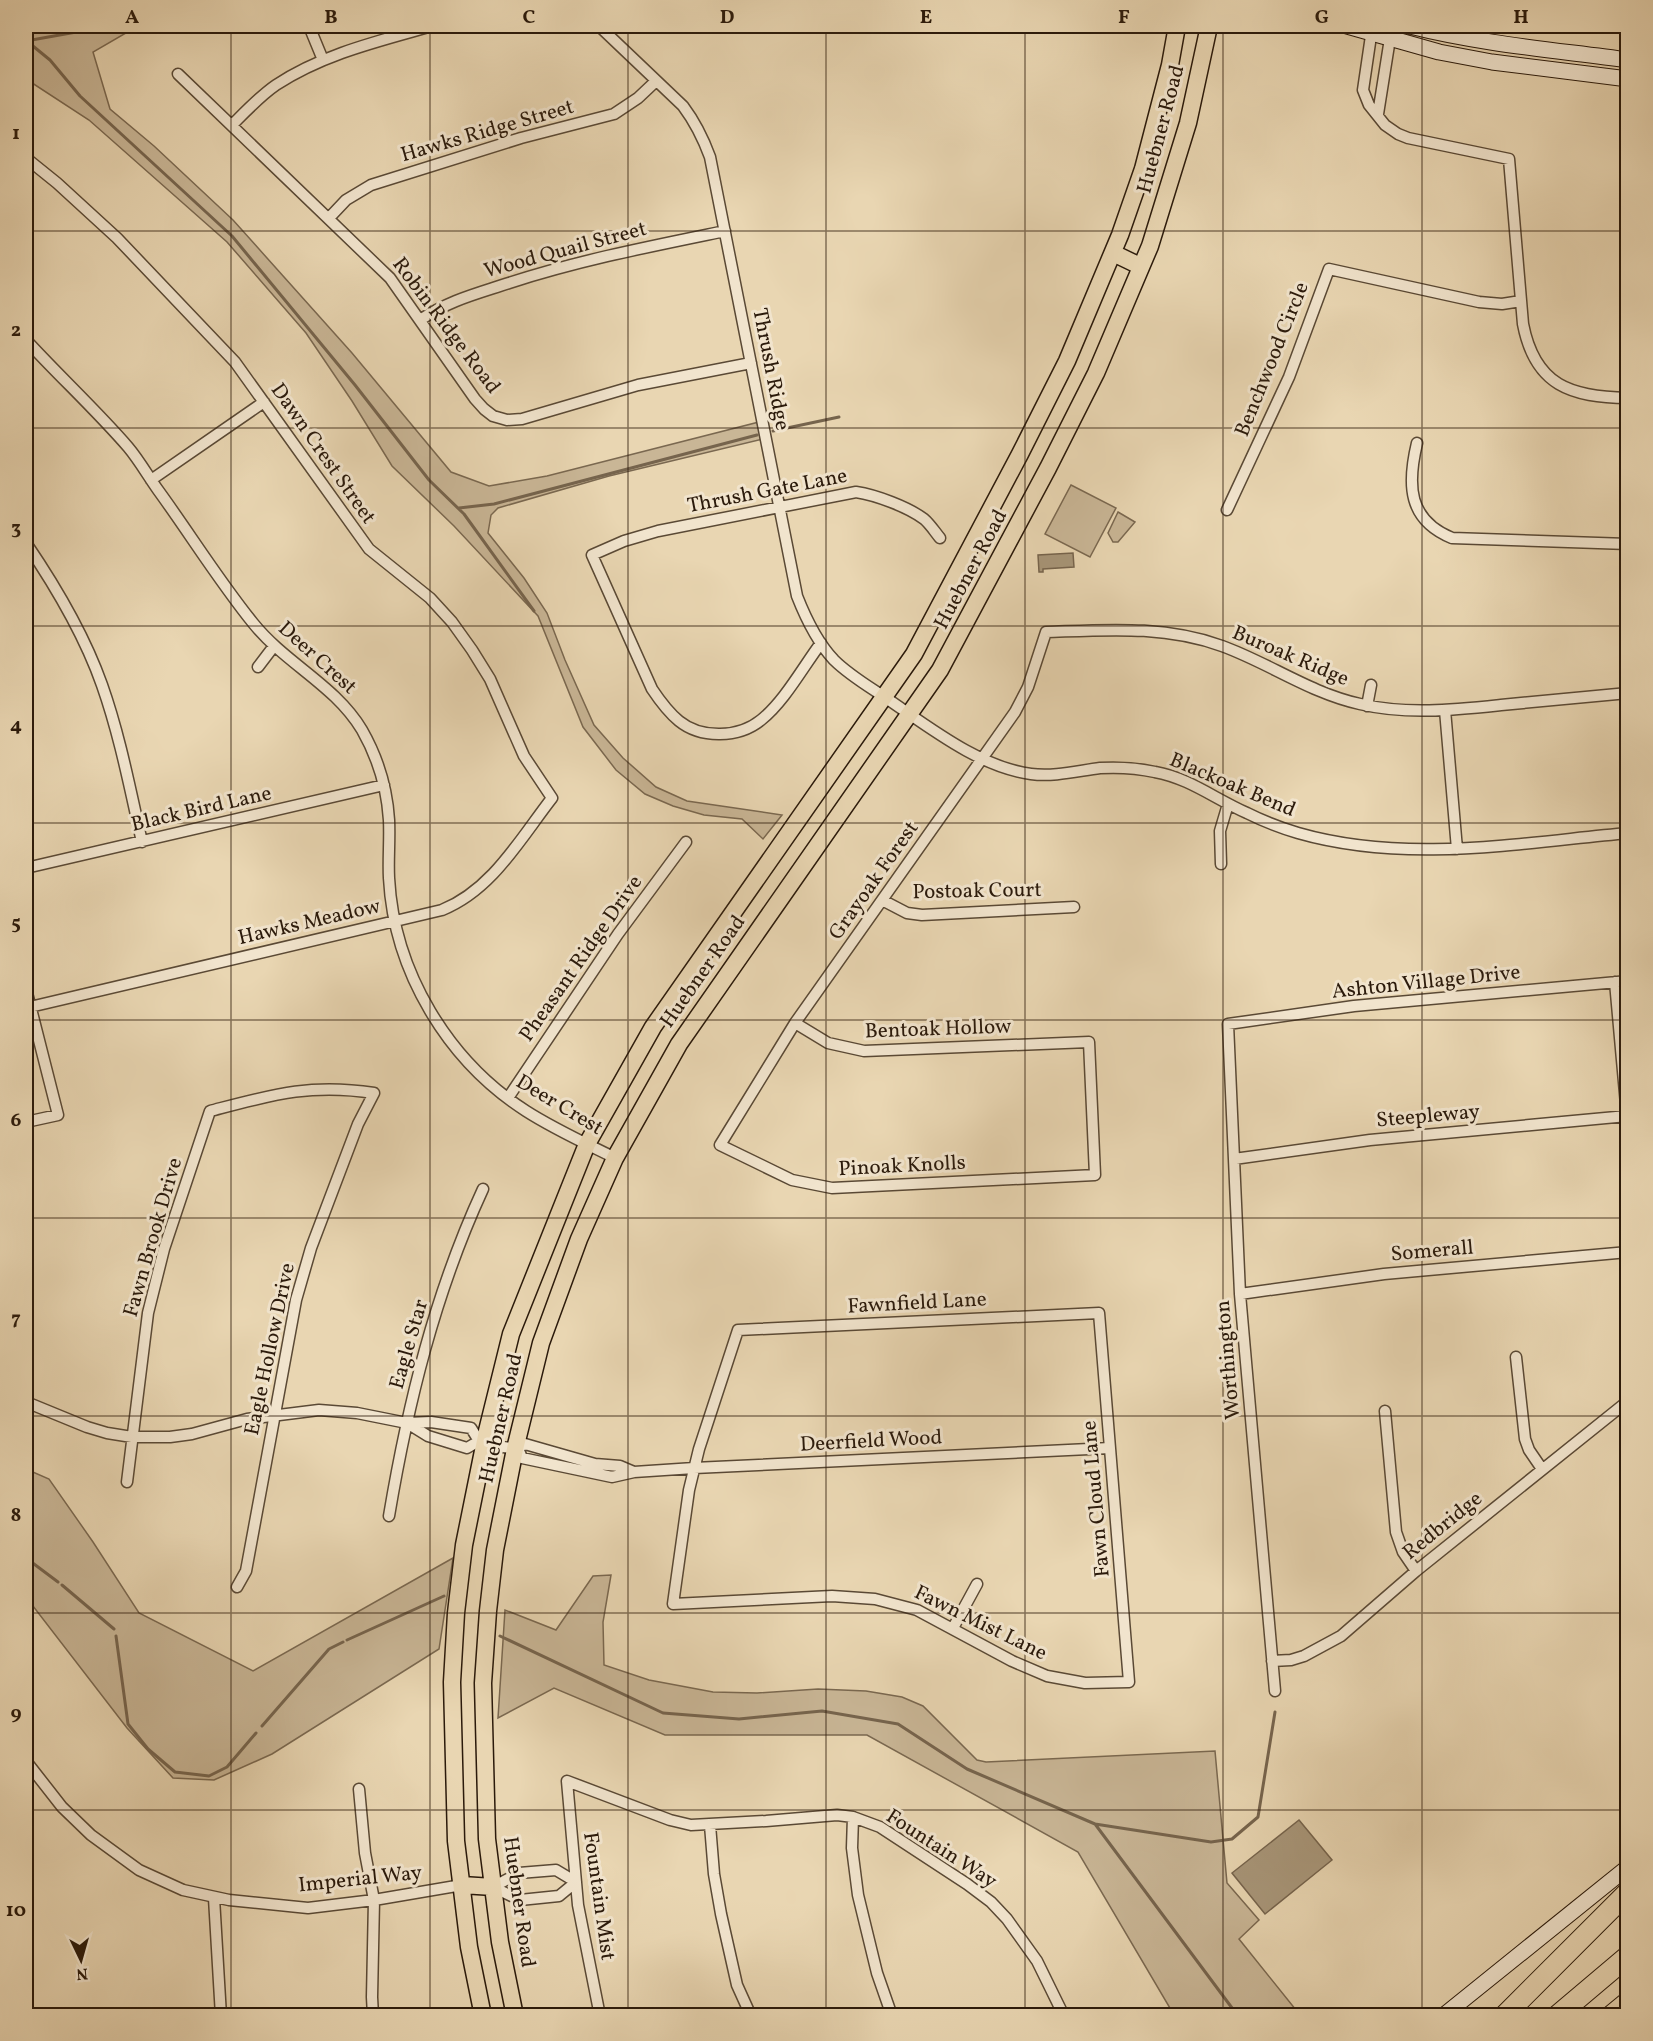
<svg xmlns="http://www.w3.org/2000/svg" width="1653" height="2041" viewBox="0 0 1653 2041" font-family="Vollkorn,serif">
  <rect width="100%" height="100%" fill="#e9d6b2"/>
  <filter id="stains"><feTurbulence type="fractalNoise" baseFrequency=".00333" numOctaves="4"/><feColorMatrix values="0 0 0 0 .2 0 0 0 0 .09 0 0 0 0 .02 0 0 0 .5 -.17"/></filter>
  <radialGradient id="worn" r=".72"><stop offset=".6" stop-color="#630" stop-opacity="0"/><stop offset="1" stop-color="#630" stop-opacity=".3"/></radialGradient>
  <!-- green -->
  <path fill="#c9b696" stroke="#7a6850" stroke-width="1.5" d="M26 26H138L93 52 110 109 154 146 233 220 352 353 451 472 489 486 547 476 759 422 763 439 609 476 498 508 491 515 488 533 524 578 547 613 565 660 594 725 623 758 656 787 687 801 782 815 763 839 742 819 704 815 673 806 645 794 616 770 583 727 538 616 454 526 392 466 352 401 306 333 227 242 89 120 26 79Z
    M1071 485 1116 508 1090 557 1045 534Z
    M1118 512 1135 522 1118 542H1113L1108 533Z
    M26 1469 49 1479 93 1542 139 1613 253 1671 453 1558 439 1649 272 1754 214 1780 173 1778 127 1728 26 1597Z
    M611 1575 603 1622 604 1665 649 1680 713 1692 757 1693 818 1689 866 1691 902 1697 923 1706 977 1760 986 1762 1215 1751 1227 1883 1259 1920 1239 1939 1300 2015H1174L1078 1852 867 1735H665L554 1688 498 1718 505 1610 556 1630 593 1576Z"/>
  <!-- water -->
  <path fill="#a89679" stroke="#76644d" stroke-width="1.5" d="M1073 553 1074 567 1043 569V572H1039L1038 555Z
    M1299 1820 1332 1860 1265 1914 1232 1873Z"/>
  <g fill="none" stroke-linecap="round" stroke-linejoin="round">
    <!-- stream -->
    <path stroke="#76644d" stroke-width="3" d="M26 41 82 31 94 26
      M28 42 50 60 80 96 232 236 355 385 429 480 464 514 534 611
      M773 431 839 417
      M459 508 494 504 757 435
      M26 1558 58 1582
      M62 1585 114 1629
      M116 1636 128 1724 148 1749 175 1772 209 1776 227 1767 256 1733
      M500 1636 663 1713 739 1719 822 1711 898 1724 967 1769 1095 1824 1238 2016
      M347 1640 444 1596
      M262 1726 329 1649 343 1642
      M1095 1824 1211 1842 1232 1839 1258 1817 1275 1712"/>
    <defs>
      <path id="minor" d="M309 26 323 60
        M599 26 683 106C695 122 703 138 710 157L797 596C806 619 817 642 834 660 849 675 868 686 886 698 929 727 979 767 1031 774 1054 777 1077 771 1100 768 1118 767 1137 768 1155 772 1189 778 1215 799 1247 813 1263 821 1281 828 1298 833 1406 864 1518 843 1628 833
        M1372 29 1363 90 1369 105 1385 125 1398 134 1408 138 1509 159 1523 324C1535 386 1571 397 1628 398
        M178 74 390 278 475 399 484 409 493 416 507 420 522 419 638 385 751 363
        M1378 114 1392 26
        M232 125C246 111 260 96 276 85 323 54 379 41 432 26
        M26 158 57 183 117 238 235 362 369 549 430 598 452 622 472 650 490 679 524 756 552 798C520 839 492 890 442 910L30 1007
        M329 218 346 200 371 185 521 138 614 114 638 98 656 81
        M420 320C450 300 476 294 509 283 580 260 652 246 725 231
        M26 340C59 376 96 410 128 447 139 460 148 476 158 490 190 534 219 581 253 623 286 664 335 685 362 730 378 758 387 788 389 820 390 840 388 859 389 878 394 972 448 1061 526 1111 554 1129 585 1143 615 1158
        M1417 443C1407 485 1408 520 1452 538L1628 544
        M151 480 264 402
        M1227 510 1289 377 1329 269 1479 302 1502 304 1521 301
        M26 543C56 587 84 634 102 685 120 736 130 789 142 842
        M821 643C803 667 784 702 761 720 739 738 701 739 679 721 668 712 660 701 652 689L592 555 624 541 658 531 856 492C876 495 908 507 924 519 930 524 935 532 940 538
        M258 667 274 646
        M1367 706 1371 685
        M1445 710 1457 849
        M1221 864 1220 831 1228 804
        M26 868 384 785
        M882 900 907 913 922 915 1074 907
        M1615 982 1628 1127
        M26 989 58 1115 26 1122
        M795 1023 828 1043 864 1051 1089 1042 1095 1175 832 1188 792 1180 720 1145 795 1023 1015 712 1028 687 1046 632C1106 630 1164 625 1222 646 1269 663 1310 693 1360 704 1407 715 1453 710 1501 705 1543 701 1585 697 1628 693
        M508 1098 618 934 686 842
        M1234 1159 1370 1140 1627 1116
        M1240 1294 1384 1274 1628 1252
        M1099 1313 1129 1682 1085 1683 1047 1676 1012 1661 917 1610 875 1599 832 1596 673 1604 689 1490 699 1449 738 1330Z
        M1516 1357 1525 1439 1529 1450 1542 1469
        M26 1402 87 1427 107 1433 132 1437H170L192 1434 247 1419 319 1410 357 1413 407 1423 431 1422 471 1428 479 1441C493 1445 512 1452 525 1444L595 1464 620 1466 634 1472
        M1385 1411 1396 1532 1403 1552 1416 1571
        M407 1423 428 1436 467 1448 479 1441
        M518 1448 522 1458 612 1477 634 1472 694 1468 1110 1448
        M127 1482 148 1313 164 1249 210 1111C271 1095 310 1083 374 1093L358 1124 311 1248 296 1300 246 1571 237 1587
        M389 1516C408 1403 435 1293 483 1189
        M953 1628 977 1584
        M1272 1661 1291 1660 1304 1656 1341 1636 1416 1571 1628 1401
        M1275 1691 1240 1294 1228 1024 1354 1006 1628 981
        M26 1761 62 1807 91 1835 139 1870 183 1890 229 1900 308 1908 374 1900 462 1885
        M359 1789 365 1853 374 1900 372 1997 373 2016
        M853 1817 852 1848 858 1895 877 1973 892 2016
        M710 1825 714 1874 721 1914 737 1985 751 2016
        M556 1870 576 1882 559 1896 520 1900 493 1887 519 1873Z
        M214 1898 221 2016
        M600 2016 578 1905 567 1781 670 1820 691 1825 766 1821 837 1815 853 1817 880 1827 967 1884 991 1902 1007 1919 1037 1961 1064 2016"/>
      <path id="secondary" d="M1347 26 1439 52 1492 62 1628 79
        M1410 26C1481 44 1555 50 1628 60
        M1443 2016 1628 1867"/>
      <path id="primary" d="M1113 253 1140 266
        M462 1885 493 1887
        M483 2016 469 1947 456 1841 452 1682 456 1613 464 1545 487 1431 511 1334 587 1144 653 1027 914 654 1020 454 1067 361 1120 235 1143 169 1170 65 1177 26
        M515 2016 500 1942 487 1839 483 1683 488 1611 495 1550 515 1449 541 1343 579 1239 615 1158 679 1044 940 670 1048 468 1096 373 1150 246 1188 123 1209 26"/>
      <path id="motorway" d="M1504 2016 1628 1892
        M1557 2016 1628 1956
        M1611 2016 1628 2002"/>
    </defs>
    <!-- minor casing -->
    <use href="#minor" stroke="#5a4935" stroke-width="13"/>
    <!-- secondary casing -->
    <use href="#secondary" stroke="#2b1a0b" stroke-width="17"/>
    <!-- primary casing -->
    <use href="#primary" stroke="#2b1a0b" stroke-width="19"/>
    <!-- motorway casing -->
    <use href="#motorway" stroke="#2b1a0b" stroke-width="22"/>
    <!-- minor -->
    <use href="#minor" stroke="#f1e4cd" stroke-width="10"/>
    <!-- secondary -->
    <use href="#secondary" stroke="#f1e4cd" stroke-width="15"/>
    <!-- primary -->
    <use href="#primary" stroke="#e9d6b2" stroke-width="16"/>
    <!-- motorway -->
    <use href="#motorway" stroke="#e9d6b2" stroke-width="20"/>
  </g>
  <!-- grid -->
  <path fill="none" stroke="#2b1a0b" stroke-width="1.5" stroke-opacity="0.55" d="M231 26V2016M430 26V2016M628 26V2016M826 26V2016M1025 26V2016M1223 26V2016M1422 26V2016M26 231H1628M26 428H1628M26 626H1628M26 823H1628M26 1020H1628M26 1218H1628M26 1416H1628M26 1613H1628M26 1810H1628"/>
  <g text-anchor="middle" stroke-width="6" stroke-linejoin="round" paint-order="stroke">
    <!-- street labels -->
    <g font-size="21" fill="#2b1a0b" stroke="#f1e4cd">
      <text transform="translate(1160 129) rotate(-75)" y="7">Huebner Road</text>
      <text transform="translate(487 130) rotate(-16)" y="7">Hawks Ridge Street</text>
      <text transform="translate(565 249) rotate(-15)" y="7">Wood Quail Street</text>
      <text transform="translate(447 325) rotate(53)" y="7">Robin Ridge Road</text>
      <text transform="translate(1271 359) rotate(-68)" y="7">Benchwood Circle</text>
      <text transform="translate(772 369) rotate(79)" y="7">Thrush Ridge</text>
      <text transform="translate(324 453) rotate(55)" y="7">Dawn Crest Street</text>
      <text transform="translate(767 490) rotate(-11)" y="7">Thrush Gate Lane</text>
      <text transform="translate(970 569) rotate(-62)" y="7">Huebner Road</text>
      <text transform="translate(1291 655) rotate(23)" y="7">Buroak Ridge</text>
      <text transform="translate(318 657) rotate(42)" y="7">Deer Crest</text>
      <text transform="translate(1233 784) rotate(23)" y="7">Blackoak Bend</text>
      <text transform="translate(201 808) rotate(-13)" y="7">Black Bird Lane</text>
      <text transform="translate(873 880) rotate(-55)" y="7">Grayoak Forest</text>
      <text transform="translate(977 890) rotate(-1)" y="7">Postoak Court</text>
      <text transform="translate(309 921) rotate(-13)" y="7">Hawks Meadow</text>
      <text transform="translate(580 958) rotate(-55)" y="7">Pheasant Ridge Drive</text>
      <text transform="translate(702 971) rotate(-55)" y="7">Huebner Road</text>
      <text transform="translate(1426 981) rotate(-6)" y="7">Ashton Village Drive</text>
      <text transform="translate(938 1028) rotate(-2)" y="7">Bentoak Hollow</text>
      <text transform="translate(560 1104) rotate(31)" y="7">Deer Crest</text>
      <text transform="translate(1428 1115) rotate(-5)" y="7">Steepleway</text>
      <text transform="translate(902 1165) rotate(-3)" y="7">Pinoak Knolls</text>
      <text transform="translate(152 1237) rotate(-74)" y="7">Fawn Brook Drive</text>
      <text transform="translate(1432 1250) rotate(-5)" y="7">Somerall</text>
      <text transform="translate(917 1302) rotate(-3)" y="7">Fawnfield Lane</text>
      <text transform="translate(408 1344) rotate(-74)" y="7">Eagle Star</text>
      <text transform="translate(269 1349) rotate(-78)" y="7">Eagle Hollow Drive</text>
      <text transform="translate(1227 1360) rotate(-95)" y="7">Worthington</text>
      <text transform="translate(500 1418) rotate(-77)" y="7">Huebner Road</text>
      <text transform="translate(871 1440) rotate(-3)" y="7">Deerfield Wood</text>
      <text transform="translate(1095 1499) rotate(-95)" y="7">Fawn Cloud Lane</text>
      <text transform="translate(1442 1525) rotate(-39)" y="7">Redbridge</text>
      <text transform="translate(981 1622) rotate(26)" y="7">Fawn Mist Lane</text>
      <text transform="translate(942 1848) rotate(33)" y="7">Fountain Way</text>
      <text transform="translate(360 1878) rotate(-6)" y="7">Imperial Way</text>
      <text transform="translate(600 1896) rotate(82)" y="7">Fountain Mist</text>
      <text transform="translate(520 1902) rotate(82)" y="7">Huebner Road</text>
    </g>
  </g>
  <!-- margin -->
  <rect width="1653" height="2041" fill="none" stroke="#e9d6b2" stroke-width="66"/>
  <!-- north arrow -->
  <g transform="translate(81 1960) rotate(175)" stroke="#f1e4cd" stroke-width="4.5" paint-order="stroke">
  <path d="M0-4.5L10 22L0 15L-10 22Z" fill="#2b1a0b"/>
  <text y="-9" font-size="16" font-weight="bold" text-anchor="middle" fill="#2b1a0b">N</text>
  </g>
  <rect x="33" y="33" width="1587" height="1975" fill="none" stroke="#2b1a0b" stroke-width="2"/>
  <g font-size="20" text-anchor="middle" font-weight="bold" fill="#2b1a0b">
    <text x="132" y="23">A</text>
    <text x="331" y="23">B</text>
    <text x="529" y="23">C</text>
    <text x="727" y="23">D</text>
    <text x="926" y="23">E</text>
    <text x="1124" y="23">F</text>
    <text x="1322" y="23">G</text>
    <text x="1521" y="23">H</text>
    <text x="16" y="139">1</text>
    <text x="16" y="336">2</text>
    <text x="16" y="534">3</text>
    <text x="16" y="731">4</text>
    <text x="16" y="929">5</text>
    <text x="16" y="1126">6</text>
    <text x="16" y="1324">7</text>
    <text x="16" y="1521">8</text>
    <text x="16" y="1719">9</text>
    <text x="16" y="1916">10</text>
  </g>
  <rect width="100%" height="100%" filter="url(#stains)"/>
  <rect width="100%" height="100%" fill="url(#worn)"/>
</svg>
